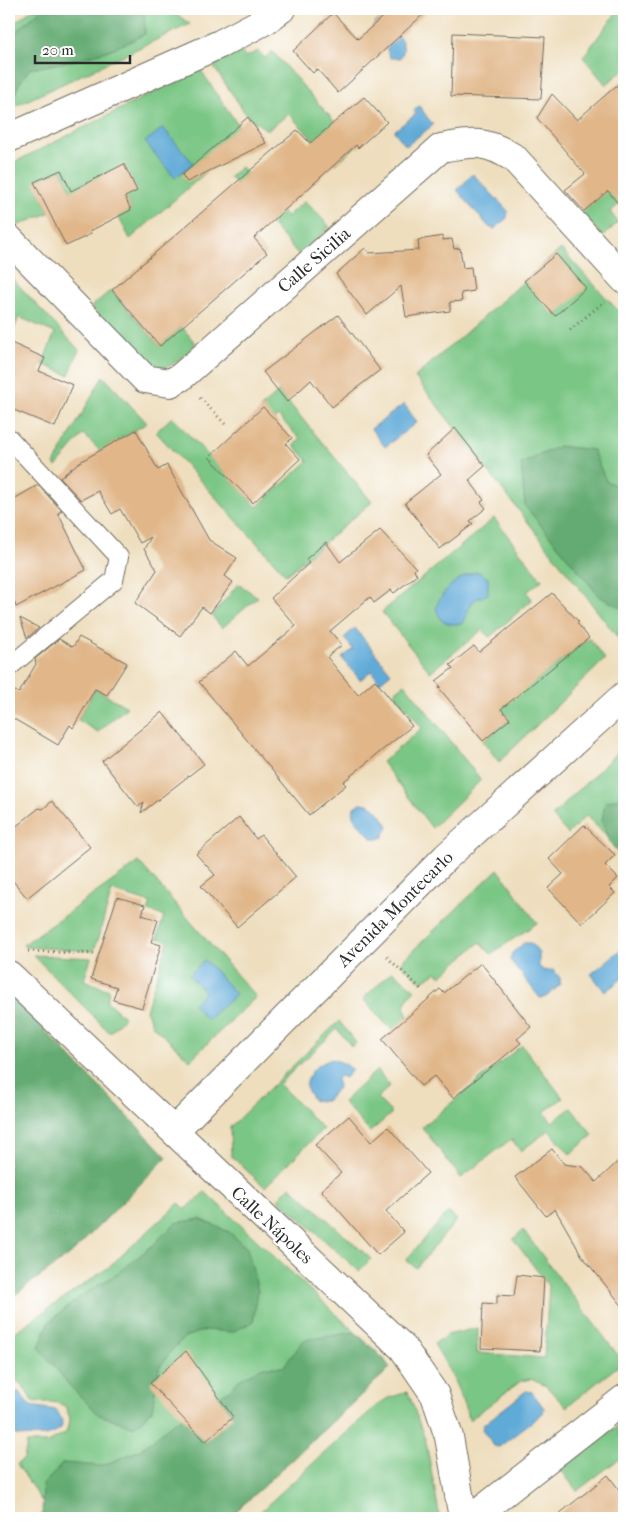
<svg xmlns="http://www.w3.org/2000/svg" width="633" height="1527" viewBox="0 0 633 1527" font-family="'IM FELL French Canon',serif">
  <rect width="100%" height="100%" fill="#fff"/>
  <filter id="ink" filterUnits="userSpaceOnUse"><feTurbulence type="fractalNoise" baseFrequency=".02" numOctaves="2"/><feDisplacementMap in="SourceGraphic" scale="10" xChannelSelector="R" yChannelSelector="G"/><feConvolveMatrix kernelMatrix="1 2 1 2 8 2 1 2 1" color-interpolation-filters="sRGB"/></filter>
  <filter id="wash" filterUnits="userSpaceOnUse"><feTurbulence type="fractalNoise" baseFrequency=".0096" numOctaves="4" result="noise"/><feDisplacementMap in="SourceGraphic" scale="20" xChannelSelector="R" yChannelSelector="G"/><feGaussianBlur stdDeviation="1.12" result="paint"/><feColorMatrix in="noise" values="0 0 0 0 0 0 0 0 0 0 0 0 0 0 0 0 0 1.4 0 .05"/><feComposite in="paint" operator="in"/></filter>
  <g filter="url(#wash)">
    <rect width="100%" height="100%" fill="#eedebe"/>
    <!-- green -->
    <path fill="#7ac685" stroke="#527858" d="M33 9H169L190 24 9 109V27Z
      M619 9H624V69L606 85 583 57Z
      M240 49 246 57 258 51 265 58 272 51 356 146 336 164 289 114 267 130 248 117 211 63Z
      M200 69 238 125 242 144 196 163 205 173 130 239 118 216 131 210 125 197 71 191 61 170 35 182 49 213 14 227 9 221V165Z
      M241 167 287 216 305 201 330 227 299 255 230 177Z
      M624 176V200L610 212 618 222 603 237 582 213Z
      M561 249 624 317V641L622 643 415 377Z
      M9 275 79 350 69 375 42 364 55 333 19 317 9 342Z
      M111 290 160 346 182 327 196 344C180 358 173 370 150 369L91 307Z
      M103 376 147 423 100 451 83 434 56 467 54 464Z
      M279 391 372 502 286 575 156 432 172 417 257 507 308 461 294 445 300 439 278 416 272 422 260 409Z
      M494 518 542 580 527 592 532 600 492 635 489 637 482 630 430 672 382 612Z
      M238 584 258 597 222 628 212 616Z
      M589 638 605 659 499 762 483 741 510 719 495 703 537 680Z
      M405 684 481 780 432 828 382 762 422 728 394 692Z
      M95 689 127 707 98 732 78 720Z
      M624 746V843L620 848 586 816 568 834 552 816Z
      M139 862 256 997 190 1060 153 1026 146 1010 168 941 157 938 164 916 148 911 151 903 112 891 94 951 26 947 23 945Z
      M498 869 537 923 491 954 480 942 441 976 436 972 422 982 400 963Z
      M33 955 91 958 84 980 109 990 107 1001 124 1017 110 1033Z
      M392 971 415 990 409 996 404 1006 409 1020 394 1033 363 999Z
      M339 1021 356 1043 352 1047 337 1029 279 1084 323 1129 265 1187 231 1156 230 1127Z
      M522 1045 563 1098 544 1112 552 1122 571 1108 593 1135 570 1154 549 1130 521 1151 511 1139 461 1178 422 1127Z
      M377 1070 390 1086 377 1098 392 1113 370 1132 343 1102Z
      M290 1186 371 1259 359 1271 278 1199Z
      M205 1192 383 1358 390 1368 229 1518H53L17 1464 24 1459 27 1443H48L66 1433 70 1418 65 1406C51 1399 46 1404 32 1401 25 1389 23 1382 9 1378V1336L109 1267 179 1203 186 1209Z
      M448 1212 457 1220 416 1268 406 1260Z
      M523 1230 623 1362 566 1407 546 1386 531 1379 521 1381 469 1420C461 1392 449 1369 434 1344L447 1335 478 1328 477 1353 544 1358 549 1286 513 1239Z
      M408 1392 426 1442 440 1518H253L376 1406 388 1398Z
      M624 1421V1428L618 1433 624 1440V1455L577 1491 561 1470Z"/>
    <!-- forest -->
    <path fill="#63ab72" stroke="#476b4e" d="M42 9H142L144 11 145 34C108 54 69 62 29 69L19 84 14 98 9 100V38Z
      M559 446 593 450 606 481 624 489V609L600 597 525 506 521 464Z
      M622 797 624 799V884L618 853 608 840 602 820 605 802Z
      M9 993 167 1157 71 1254 9 1299Z
      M200 1219 229 1232 247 1248 258 1291 253 1322 232 1332 206 1330 185 1337 173 1349 159 1368 152 1410 135 1427 99 1415 69 1385 39 1347 49 1322 81 1296 115 1275 152 1246 175 1223Z
      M355 1332 383 1358 390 1368 229 1518H42L43 1485 63 1463 101 1466 140 1450 173 1423 228 1391 239 1380 263 1367H283L304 1340Z"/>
    <!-- water -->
    <path fill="#60aad8" stroke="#466a82" d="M379 20H382C393 30 411 43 400 58H390L385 44 374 31V23Z
      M419 106 433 125 406 146 394 131 416 114 414 110Z
      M163 128 193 163 175 178 145 142Z
      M473 174 508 211 507 218 494 229 489 227 457 190Z
      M404 404 417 422 385 447 371 429Z
      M478 572 488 578V594L472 601 462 624H450L441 620 436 608C441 591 460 574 478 572Z
      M355 628 391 673 380 682 371 671 360 680 342 658 353 649 344 638Z
      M361 803C375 803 381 815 388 826L383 837 378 839 371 838C364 826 351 822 354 807Z
      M524 943H531L539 952V967L545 971 553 970 560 978V985L546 997 540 998 510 960 512 953Z
      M624 947V977L605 992 591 974Z
      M205 960 236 994 207 1020 193 1004 205 992 189 975Z
      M332 1059 346 1064 352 1070 345 1078 340 1076 337 1079 338 1088 326 1101H314L306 1088C308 1071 316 1065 332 1059Z
      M9 1389 19 1392 30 1406 56 1410C80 1441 25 1439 9 1433Z
      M526 1391 532 1392 544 1408 543 1413 499 1447 494 1446 482 1429 483 1425Z"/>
    <g id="blocks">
      <!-- building -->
      <path fill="#e1b78a" d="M391 9H429L338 93 317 69 313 73 293 51 333 13 358 39Z
        M453 33 545 37 541 99 451 96Z
        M624 79V211L608 191 584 211 565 190 585 174 537 118 552 94 577 120Z
        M364 97 387 122 358 148 356 145 254 238 267 253 160 346 112 290 297 130 310 143Z
        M248 117 266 143 187 182 182 175Z
        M124 164 137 191 125 197 131 210 90 231 91 234 66 246 34 182 61 170 71 191Z
        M443 236V240L452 239 454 249 460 248 463 268 471 267 474 291 461 293 462 301 450 302V311L406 317 401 286 367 315 336 274 365 248 369 253 419 250 418 240Z
        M556 254 586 288 555 316 524 281Z
        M338 315 380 370 332 407 311 380 287 402 263 372Z
        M9 342 45 358 39 371 73 385 55 427 9 408Z
        M263 407 292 438 286 444 300 459 253 503 209 457Z
        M455 428 485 466 469 480 484 500 481 502 486 508 470 521 473 524 440 549 405 503 441 474 426 455Z
        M136 430 158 470 167 465 209 540 237 558 225 576 233 582 210 613 202 607 180 636 135 603 157 570 144 549 151 537 140 543 120 509 112 514 98 491 81 500 60 478 78 463Z
        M38 485 62 511 58 513 86 570 16 607 9 587V502Z
        M380 530 416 568 414 570 417 575 394 593 391 590 374 603 370 597 330 631 342 645 327 657 358 695 375 680 412 726 343 782 346 785 309 815 199 682 236 651 248 666 296 626 271 598 309 563 306 559 326 542 340 562Z
        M552 593 579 622 577 623 589 638 501 709 510 719 483 741 439 688 441 687 436 681 453 668 450 665 474 646 479 652Z
        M20 618 39 628 27 638Z
        M79 637 127 663 107 695 95 689 73 728 70 725 58 745 9 716V688L19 693 36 664 35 659 59 639 73 647Z
        M162 712 204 764 141 813 144 802 138 807 102 761Z
        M52 801 90 847 27 898 9 876V832L39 808 43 809Z
        M239 817 256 839 261 835 296 877 237 927 201 886 215 875 196 854Z
        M584 825 615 855 605 865 618 878 609 887 615 893 582 924 548 888 563 874 549 859Z
        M117 897 145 905 142 915 158 920 151 942 161 945 142 1008 113 1000 117 987 91 979Z
        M481 963 531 1027 517 1039 521 1043 453 1098 434 1076 421 1086 382 1039 440 989 444 993Z
        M349 1116 371 1142 388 1127 428 1173 386 1211 404 1232 378 1255 321 1190 341 1173 315 1145Z
        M552 1149 564 1164 583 1167 596 1182 624 1156V1308L582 1256 555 1209 546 1216 515 1177Z
        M517 1275 544 1278 540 1351 481 1348 483 1303 497 1304V1295L514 1296Z
        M186 1351 233 1417 205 1442 150 1383Z
        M608 1475 624 1496V1518H554Z"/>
    </g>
  </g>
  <g filter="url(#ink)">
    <use href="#blocks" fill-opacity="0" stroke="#6f6a5e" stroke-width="1"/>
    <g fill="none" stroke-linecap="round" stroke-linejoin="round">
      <defs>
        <path id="service" d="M9 438 119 557 114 580 9 667"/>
        <path id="minor" d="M9 138 220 44 266 20 281 9
          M9 239 145 379 170 383 181 377 441 148C475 142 485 140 514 158L624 279
          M9 975 403 1348 435 1395 449 1437 463 1518
          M174 1131 446 857 624 696
          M472 1518 624 1399"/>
      </defs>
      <!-- service casing -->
      <use href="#service" stroke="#6f6a5e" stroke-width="20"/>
      <!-- minor casing -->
      <use href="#minor" stroke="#6f6a5e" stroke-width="30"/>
      <!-- path -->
      <path stroke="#6f6a5e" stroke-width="3" stroke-dasharray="1 4" stroke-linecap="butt" d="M570 330 605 301
        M200 398 227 426
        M28 951 98 954
        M387 957 423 991"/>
      <!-- service -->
      <use href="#service" stroke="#fff" stroke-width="18"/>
      <!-- minor -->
      <use href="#minor" stroke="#fff" stroke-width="28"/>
    </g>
  </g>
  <g text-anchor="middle" stroke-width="4" stroke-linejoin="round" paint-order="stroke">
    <!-- street labels -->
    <g font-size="18" fill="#2b2b2b" stroke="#fff">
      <text transform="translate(314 260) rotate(-41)" y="6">Calle Sicilia</text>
      <text transform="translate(395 909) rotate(-45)" y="6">Avenida Montecarlo</text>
      <text transform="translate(272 1225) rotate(43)" y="6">Calle Nápoles</text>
    </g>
  </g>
  <!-- margin -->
  <rect width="633" height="1527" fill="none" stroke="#fff" stroke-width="30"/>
  <!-- scale -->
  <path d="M35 55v8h95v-8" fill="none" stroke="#2b2b2b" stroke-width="2.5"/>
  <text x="42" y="55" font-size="15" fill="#2b2b2b" stroke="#ffffff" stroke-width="4" paint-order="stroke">20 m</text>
</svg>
